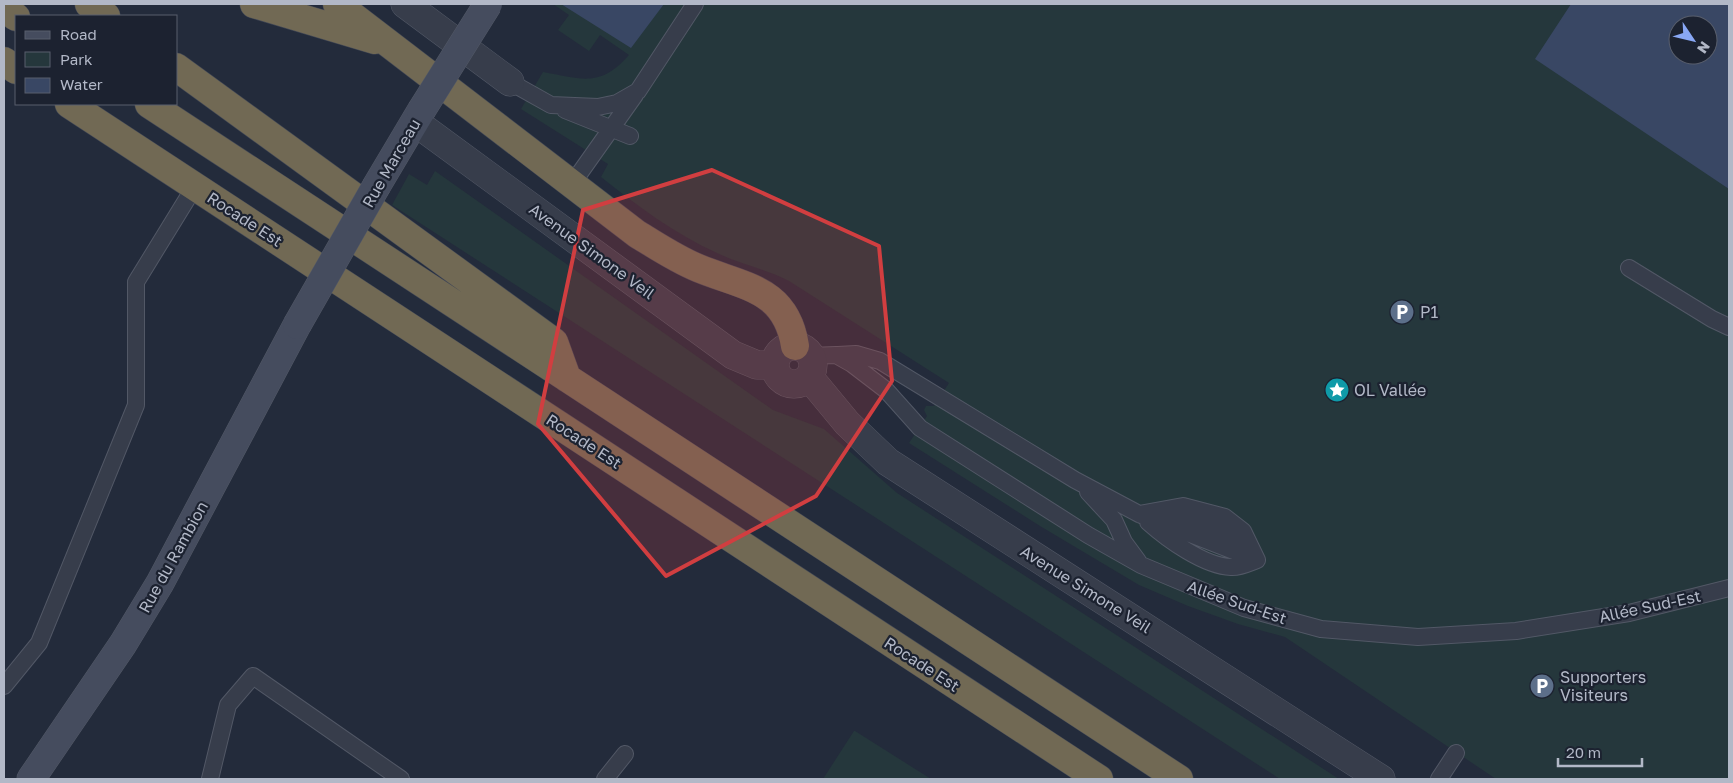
<svg xmlns="http://www.w3.org/2000/svg" width="1733" height="783" viewBox="0 0 1733 783" font-family="'Golos Text',sans-serif">
  <rect width="100%" height="100%" fill="#232b3b"/>
  <!-- green -->
  <path fill="#25373c" fill-rule="evenodd" d="M553 4H1729V779H1496L1285 637 1238 624 1188 606 1139 585 1040 526 909 443 927 416 924 410 926 406H934L949 383 789 281C765 269 740 264 717 253 675 234 636 205 601 177L608 164 521 109 543 72C582 79 600 88 629 55L600 35 589 51 558 30 569 15ZM1678 25H1708V55H1678Z
    M435 171 773 410 824 429 897 493 1339 779H1280L392 205 409 174 427 185Z
    M854 731H855L931 779H823Z"/>
  <!-- water -->
  <path fill="#394764" fill-rule="evenodd" d="M561 4H664L631 48Z
    M1571 4H1729V189L1535 59ZM1678 25H1708V55H1678Z"/>
  <g fill="none" stroke-linecap="round" stroke-linejoin="round">
    <defs>
      <path id="lane" d="M510 82 551 105 598 107 617 103 638 91 695 4
        M565 110 630 136
        M572 184 635 95
        M1629 268 1712 319 1729 327
        M838 355 856 354 880 361 1075 480 1139 514 1257 560
        M810 356 836 355 852 364 886 390 920 428 1088 535 1141 565 1244 608 1321 629 1418 637 1516 631 1629 613 1729 588
        M1088 492 1114 520 1124 542 1138 561
        M1139 514 1183 506 1225 517 1243 531 1257 560
        M1161 516C1192 519 1225 526 1247 550
        M1148 522C1167 539 1204 566 1231 567 1239 568 1249 563 1257 560
        M4 686 39 643 136 405V282L195 186
        M210 779 228 705 253 676 401 779
        M605 779 625 754
        M1439 779 1456 753"/>
      <path id="street" d="M405 4 510 82
        M415 122 733 355 757 365H775
        M775 365a19 19 0 1 1 38 0a19 19 0 1 1-38 0Z
        M809 377 847 423 888 462 1381 779"/>
      <path id="secondary" d="M377 185 421 111
        M31 779 123 644 160 583 297 325"/>
      <path id="highway" d="M89 4 106 16
        M254 4 375 40
        M337 4 637 234C657 246 676 259 698 268 744 287 786 288 795 346
        M4 8 16 17
        M4 61 16 70
        M176 67 554 342 567 378
        M69 104 1099 779
        M149 104 1179 779"/>
    </defs>
    <!-- lane casing -->
    <use href="#lane" stroke="#525866" stroke-width="18"/>
    <!-- street casing -->
    <use href="#street" stroke="#525866" stroke-width="29"/>
    <!-- secondary casing -->
    <use href="#secondary" stroke="#525866" stroke-width="29"/>
    <!-- highway casing -->
    <use href="#highway" stroke="#424856" stroke-width="29"/>
    <!-- lane -->
    <use href="#lane" stroke="#373d4b" stroke-width="16"/>
    <!-- street -->
    <use href="#street" stroke="#373d4b" stroke-width="28"/>
    <!-- secondary -->
    <use href="#secondary" stroke="#454c5e" stroke-width="28"/>
    <!-- highway -->
    <use href="#highway" stroke="#716954" stroke-width="28"/>
    <defs>
      <path id="secondary-bridge" d="M421 111 488 4
        M297 325 377 185"/>
    </defs>
    <!-- secondary-bridge casing -->
    <use href="#secondary-bridge" stroke="#525866" stroke-width="29" stroke-linecap="butt"/>
    <!-- secondary-bridge -->
    <use href="#secondary-bridge" stroke="#454c5e" stroke-width="28"/>
  </g>
  <!-- marked area -->
  <path fill="#d13e40" fill-opacity="0.2" stroke="#d13e40" stroke-width="4" stroke-linejoin="round" d="M712 170 879 246 892 381 816 496 666 576 538 424 583 210Z"/>
  <!-- icons -->
  <defs>
    <symbol id="parking-disc" viewBox="-11 -11 22 22"><circle r="9.5" fill="#5c6f8a" stroke="#1c2230"/><path d="M-3.5-5.5H1a3.5 3.5 0 0 1 0 7H-1V5.5H-3.5ZM-1-3.4V-.6H.8a1.4 1.4 0 0 0 0-2.8Z" fill="#fff"/></symbol>
    <symbol id="sight-disc" viewBox="-11 -11 22 22"><circle r="9.5" fill="#0f9aa8" stroke="#1c2230"/><path d="M0-6L1.8-2.2L6-1.7L2.9 1.2L3.7 5.4L0 3.3L-3.7 5.4L-2.9 1.2L-6-1.7L-1.8-2.2Z" fill="#fff"/></symbol>
  </defs>
  <g fill-rule="evenodd">
    <use href="#parking-disc" x="1388" y="298" width="28" height="28"/>
    <use href="#sight-disc" x="1323" y="376" width="28" height="28"/>
    <use href="#parking-disc" x="1528" y="672" width="28" height="28"/>
  </g>
  <g text-anchor="middle" stroke-width="4.5" stroke-linejoin="round" paint-order="stroke">
    <!-- street labels -->
    <g font-size="16" fill="#b2b8c7" stroke="#1c2230">
      <text transform="translate(391 163) rotate(-60)" y="6">Rue Marceau</text>
      <text transform="translate(245 219) rotate(33)" y="6">Rocade Est</text>
      <text transform="translate(592 251) rotate(36)" y="6">Avenue Simone Veil</text>
      <text transform="translate(584 441) rotate(33)" y="6">Rocade Est</text>
      <text transform="translate(173 557) rotate(-61)" y="6">Rue du Rambion</text>
      <text transform="translate(1086 589) rotate(32)" y="6">Avenue Simone Veil</text>
      <text transform="translate(1237 602) rotate(19)" y="6">Allée Sud-Est</text>
      <text transform="translate(1650 606) rotate(-12)" y="6">Allée Sud-Est</text>
      <text transform="translate(922 664) rotate(33)" y="6">Rocade Est</text>
    </g>
    <!-- poi labels -->
    <g font-size="16" fill="#b2b8c7" stroke="#1c2230" text-anchor="start">
      <text x="1420" y="318">P1</text>
      <text x="1354" y="396">OL Vallée</text>
      <text x="1560" y="683">Supporters<tspan x="1560" dy="18">Visiteurs</tspan></text>
    </g>
  </g>
  <!-- border -->
  <rect width="1733" height="783" fill="none" stroke="#b2b8c7" stroke-width="10"/>
  <!-- legend -->
  <rect x="15" y="15" width="162" height="90" fill="#1c2230" stroke="#585e6c"/>
  <rect x="25" y="31" width="25" height="8" fill="#454c5e" stroke="#585e6c"/>
  <text x="60" y="40" font-size="15" fill="#b2b8c7">Road</text>
  <rect x="25" y="52" width="25" height="15" fill="#25373c" stroke="#585e6c"/>
  <text x="60" y="65" font-size="15" fill="#b2b8c7">Park</text>
  <rect x="25" y="78" width="25" height="15" fill="#394764" stroke="#585e6c"/>
  <text x="60" y="90" font-size="15" fill="#b2b8c7">Water</text>
  <!-- north arrow -->
  <g transform="translate(1693 40) rotate(125)"><circle r="24" fill="#1c2230" stroke="#585e6c"/>
  <path d="M0-4L9 19L0 12L-9 19Z" fill="#89a8f5"/>
  <text y="-8" font-size="14" font-weight="bold" text-anchor="middle" fill="#b2b8c7">N</text>
  </g>
  <!-- scale -->
  <path d="M1558 758v8h84v-8" fill="none" stroke="#b2b8c7" stroke-width="2.5"/>
  <text x="1566" y="758" font-size="15" fill="#b2b8c7" stroke="#1c2230" stroke-width="4" paint-order="stroke">20 m</text>
</svg>
